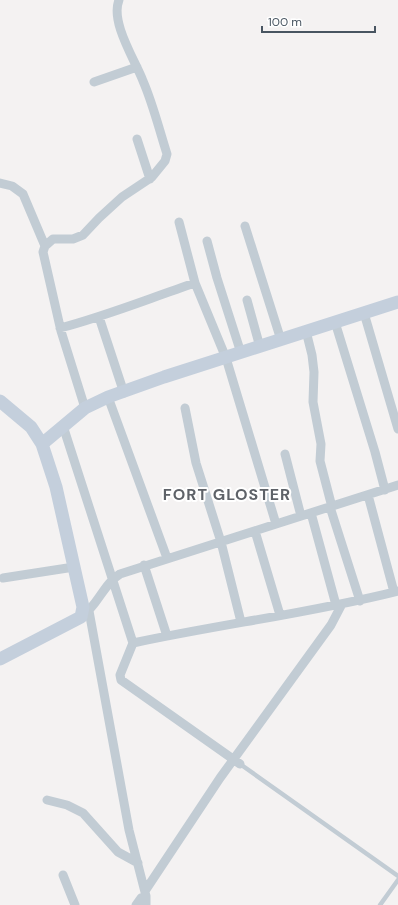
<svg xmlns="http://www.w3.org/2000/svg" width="398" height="905" viewBox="0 0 398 905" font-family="'DM Sans',sans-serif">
  <rect width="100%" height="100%" fill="#f4f2f2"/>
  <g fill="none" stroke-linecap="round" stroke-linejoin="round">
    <!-- lane -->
    <path stroke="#c2ccd4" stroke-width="4.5" d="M240 764 398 876
      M380 905 398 880"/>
    <!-- street -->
    <path stroke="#c2ccd4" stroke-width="9" d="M94 82 137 67
      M137 139 150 179
      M0 183 12 186 23 194 45 246
      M179 222 195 283 226 358 276 524
      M245 226 281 340
      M207 241 217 278 241 353
      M247 300 260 347
      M364 313 398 429
      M99 317 124 393
      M335 322 375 452 385 490
      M60 328C106 316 150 298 195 283
      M306 331 312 355 314 372 313 402 321 444 320 461 332 507
      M108 397 167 558
      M85 408 61 331 43 252 45 246 53 239H73L83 235 99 218 122 197 152 177 165 161 167 154C159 129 153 104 143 81 135 60 110 22 119 0
      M185 408 196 463 221 542 241 622
      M63 426 133 643C221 624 311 613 398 591
      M285 454 301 516
      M368 495 394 592
      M330 507 360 601
      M311 513 336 605
      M255 531 280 615
      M144 565 167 636
      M3 578 74 567
      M89 611 129 830 146 896V905
      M81 617C98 606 103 584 120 574L398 485
      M133 643 120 675 121 680 240 764
      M47 800 67 805 83 813 118 852 138 863
      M63 875 75 905
      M145 891 220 778 331 625 342 604
      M136 905 141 898 146 896"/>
    <!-- secondary -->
    <path stroke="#c4cfdc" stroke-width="13" d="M0 401 31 427 42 444 56 487 83 607 81 617 0 659
      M42 444 85 408 108 397 164 377 398 302"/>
  </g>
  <g text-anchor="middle" stroke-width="4" stroke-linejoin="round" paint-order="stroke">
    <!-- district labels -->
    <g font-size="16" font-weight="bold" letter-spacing="1" fill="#5e6268" stroke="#fff">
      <text x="227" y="500">FORT GLOSTER</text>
    </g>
  </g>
  <!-- scale -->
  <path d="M262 26v6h113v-6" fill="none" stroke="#485561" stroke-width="2"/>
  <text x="268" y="26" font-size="12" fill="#485561" stroke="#ffffff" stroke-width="3" paint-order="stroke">100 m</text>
</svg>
